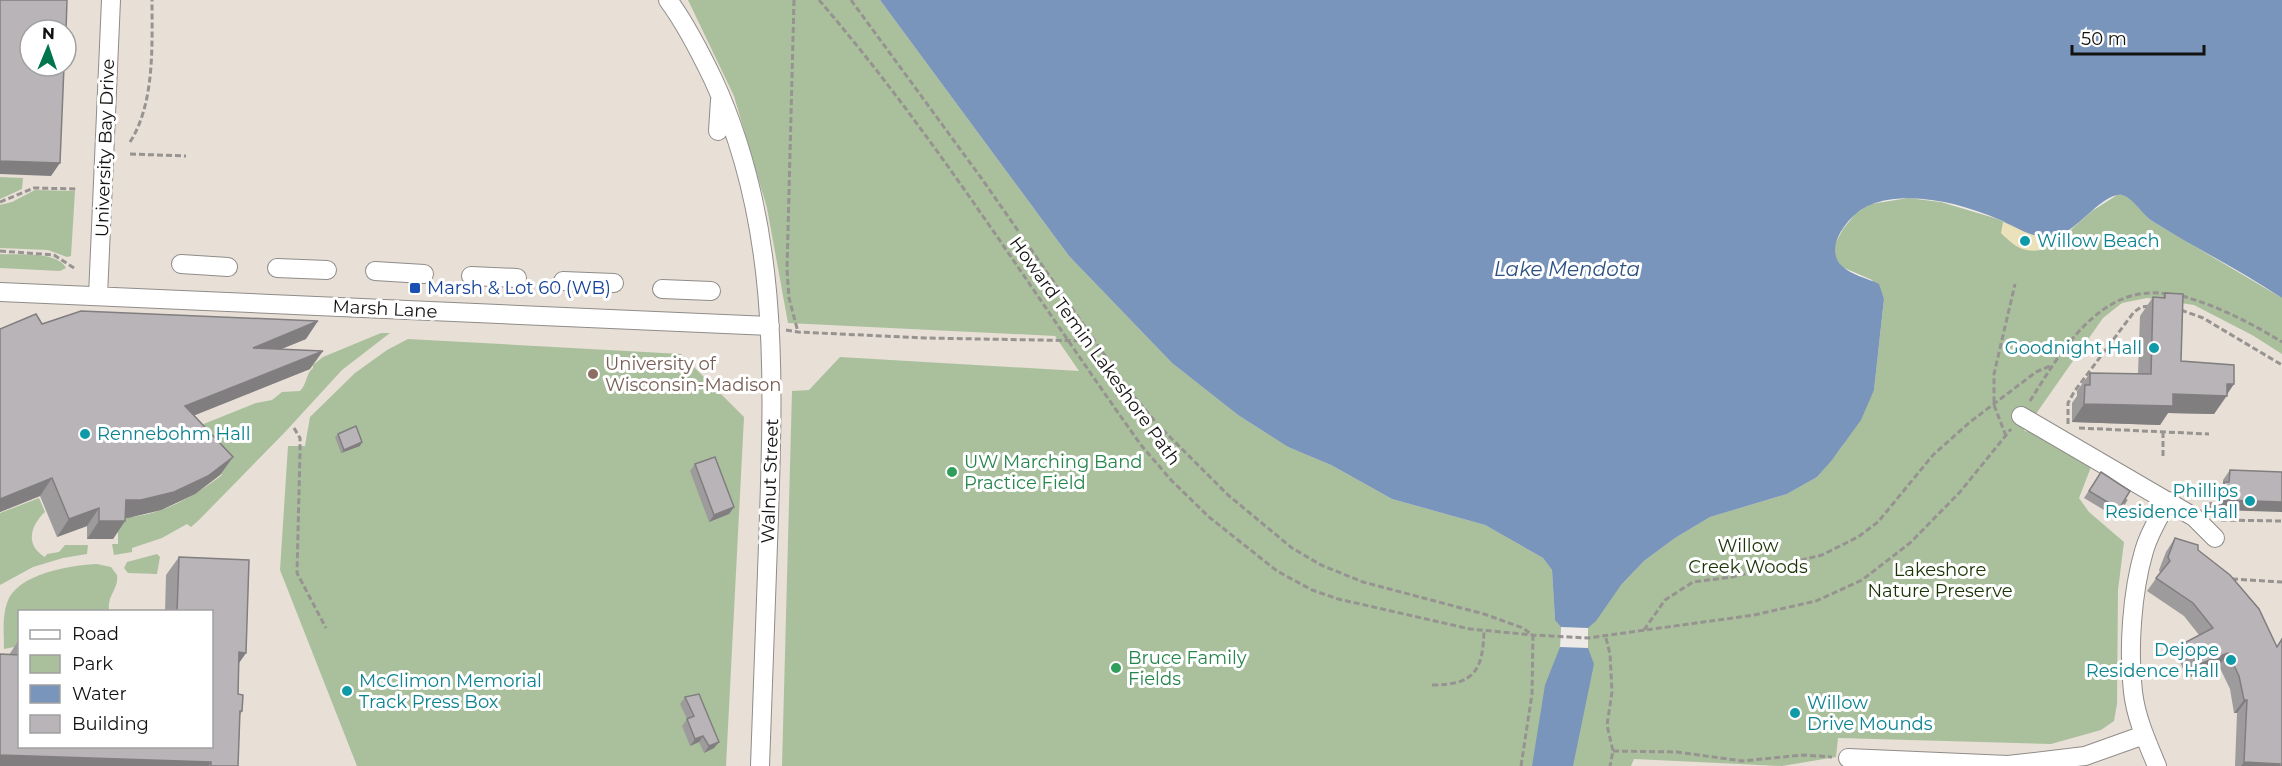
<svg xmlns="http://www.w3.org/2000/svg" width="2282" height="766" viewBox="0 0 2282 766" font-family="Montserrat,sans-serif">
  <rect width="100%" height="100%" fill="#eeeae7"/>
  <!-- built -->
  <path fill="#e8dfd6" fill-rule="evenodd" d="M0 0H880L1069 256 1238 415 1392 499 1485 525 1543 558 2030 234 2052 237 2150 220 2282 298V766H0ZM30 30H66V66H30ZM20 612H212V746H20Z"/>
  <!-- green -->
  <path fill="#aac09d" d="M688 0H880L1069 256 1172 363 1238 415 1288 447 1331 465 1392 499 1485 525 1543 558 1552 570 1555 620 1621 585 1644 561 1675 538 1710 517 1787 494 1817 477 1841 448 1874 390 1884 299 1872 280 1842 267 1835 257 1834 246 1843 229 1856 213 1871 204 1908 198 1941 202 1998 219 2030 234 2052 237 2066 234 2092 211 2117 195H2123L2129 197 2150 220 2282 298V354L2252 335 2194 305 2147 298 2122 303 2103 318 2024 431 2033 432 2091 467 2079 498 2089 512 2124 542 2118 590 2117 704 2114 721 2101 730 2051 744 1838 738 1836 757 1782 766 1634 759 1631 766H782L792 391 809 390 840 357 1079 371 1055 336 788 323 767 208 734 96Z
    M0 177 23 178 22 189 0 199Z
    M35 190 75 191 71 256 67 257 48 250 0 248V205L12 202Z
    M0 254C17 255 58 251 66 268L60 271 0 268Z
    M381 333H390L342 370 286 431 199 520 191 527 187 524 162 538 132 548V552L114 555 112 544H118V518C158 517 190 499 222 475L180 428 196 427 256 403 272 400 282 392 300 391C307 384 306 373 313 368V365L323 357Z
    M408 339 681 354 744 417 726 766H357L280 570 288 446H305L310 417 355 373 387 350Z
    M39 498 45 512C30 526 25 545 45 557L47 554 59 552 65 545H88L87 554 63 558 33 567 0 585V513Z
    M157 554 160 557 157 574 128 573 124 568 127 562Z
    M97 564 111 567 117 575C119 589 107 595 109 611L20 612 19 646 4 649C4 635 2 617 7 603 16 574 70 565 97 564Z"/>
  <!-- sand -->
  <path fill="#ebe2bc" d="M2003 222 2030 234 2042 236 2040 250C2022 253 2013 245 2001 233Z"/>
  <!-- water -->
  <path fill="#7a95bb" d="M880 0H2282V298C2240 270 2195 248 2152 221 2143 215 2131 196 2122 195 2102 192 2076 234 2054 237 2034 240 2015 226 1998 219 1964 205 1924 194 1887 200 1876 202 1866 206 1858 212 1843 224 1825 250 1842 266 1851 275 1867 278 1879 284L1884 299 1874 390 1861 420 1832 460 1817 477 1787 494 1710 517 1675 538 1644 561 1621 585 1596 621 1588 628V648L1594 664 1573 766H1532L1545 685 1560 647 1561 627 1555 620 1552 570 1543 558 1485 525 1392 499 1331 465 1288 447 1238 415 1172 363 1069 256Z"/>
  <!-- pier -->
  <path fill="#eeeae7" d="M1561 627 1588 628V648L1560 647Z"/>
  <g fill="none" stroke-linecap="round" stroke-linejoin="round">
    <defs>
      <path id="minor" d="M668 0C686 24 700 52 713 79 778 219 774 365 769 516 766 599 763 683 760 766
        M718 131 720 100
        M181 264 228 267
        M277 268 327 270
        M375 271 424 274
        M471 276 517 278
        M563 281 614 283
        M662 289 711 291
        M0 292 770 326
        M98 296 111 0
        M2021 416 2194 517 2215 538
        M1848 758 2008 765 2085 756 2144 735
        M2157 766C2147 742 2136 718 2133 692 2128 649 2132 592 2144 551 2149 533 2159 517 2168 501"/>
    </defs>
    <!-- minor casing -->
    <use href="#minor" stroke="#8f8c89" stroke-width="20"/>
    <!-- path -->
    <path stroke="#969391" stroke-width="3" stroke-dasharray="6 3" stroke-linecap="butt" d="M794 0 787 269 789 298 798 332
      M819 0C937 137 1035 297 1141 445L1171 480 1209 517 1277 571 1312 590 1338 599 1470 629 1533 635 1588 638 1754 615 1816 601 1862 580 1910 543 1960 492 2011 429
      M851 0 982 179 1131 393 1159 426 1228 495 1292 548 1321 565 1363 582 1484 614 1523 628 1531 634
      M130 142C155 103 152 45 152 0
      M130 154 186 156
      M0 202 34 188 78 189
      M0 251 54 255 74 268
      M2182 296C2218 306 2251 323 2282 342
      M2181 310 2203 318 2282 365
      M786 330 798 332 925 338 1093 341
      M2030 401C2060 353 2100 283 2167 294
      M2068 424V403L2074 392 2134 312 2141 307 2151 306
      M294 428 300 438V452L297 573 326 628
      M2079 428 2209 434
      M2006 436 1994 405V374L2015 284
      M2163 456V432
      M2211 508V493
      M2119 512 2127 498
      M2221 520 2282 521
      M2232 579 2282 582
      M1644 630 1665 600 1693 582 1732 577 1822 555 1858 537 1878 522 1933 455 1970 422 2036 372 2050 366
      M1606 638 1610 654 1612 692 1607 725 1613 751 1610 766
      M1432 685C1474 685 1483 671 1484 630
      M1613 751 1677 752 1742 761 1803 755 1832 757
      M1521 766 1532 694 1533 635"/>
    <!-- minor -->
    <use href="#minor" stroke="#fff" stroke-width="18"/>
  </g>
  <!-- wall -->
  <path fill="#9e9b9d" d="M2165 293 2181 361 2227 394V396L2214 414 2168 413 2160 425 2072 422V403L2077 396V391L2090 373 2138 374 2140 316 2153 297 2162 298Z
    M42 324 306 339 281 349 310 369 194 415 233 457 220 475 195 494 161 510 125 518V521L113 539H87V526L57 537 40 496 0 512V329Z
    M338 434 360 446 341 453 335 437Z
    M695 464 734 507 729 514 709 522 690 471Z
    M2230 470 2282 472 2217 510V492L2223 485V480Z
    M2101 472 2130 491 2114 516 2084 498Z
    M2175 538 2198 550 2282 766H2235L2237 713H2234L2230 689 2219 666 2187 678 2177 655 2186 642 2199 635 2184 616 2147 591 2160 573 2159 570 2166 552Z
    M179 557 249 560 246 653 239 663 238 694 243 695 242 711 240 715 238 766H0V654L9 655 20 638V747H212V612H165L166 575Z
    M685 697 719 742 714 748 704 753 699 742 690 746 682 726 687 719 680 704Z"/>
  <!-- shaded-wall -->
  <path fill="#817e80" d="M0 161 60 163 51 176 0 174Z
    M318 321 306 339 240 366 253 348Z
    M323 351 310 369 173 424 185 406Z
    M2227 384H2234L2214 414 2168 413 2160 425 2072 422 2084 404 2173 394Z
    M362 442 360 446 341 453 344 450Z
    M233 457 220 475 195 494 161 510 128 518 113 517 126 500Z
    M52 478 40 496 0 512V499Z
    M2224 500 2282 502V512L2217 510Z
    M734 507 729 514 709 522 714 515Z
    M99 508 87 526 57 537 69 519Z
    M99 521H125L113 539H87Z
    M239 652 246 653 233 671Z
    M2228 653 2219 666 2187 678 2197 665Z
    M2244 700H2247L2237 713H2234Z
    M703 736 699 742 690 746 695 739Z
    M719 742 714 748 704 753 709 746Z
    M0 755 211 762 209 766H0Z
    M2244 762 2280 764 2278 766H2241Z"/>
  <!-- building -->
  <path fill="#b8b4b7" stroke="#817e80" stroke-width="1.5" d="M0 0H67L66 32V30H30V66H64L60 163 0 161Z
    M2165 293 2183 294 2181 361 2234 365V384H2227V396L2173 394V406L2084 404 2085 385H2090V373L2151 374 2153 297 2165 298Z
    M81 311 318 321 253 348 323 351 185 406 233 457 208 476 174 492 141 500H126L125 521H99V508L69 519 52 478 0 499V329L36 314 42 324Z
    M356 426 362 442 344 450 338 434Z
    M715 457 734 507 714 515 695 464Z
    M2230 470 2282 472V502L2224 500V482H2229Z
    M2101 472 2130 491 2119 509 2089 491Z
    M2175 538 2198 545V550L2230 575 2259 609 2277 647 2282 639V766H2279L2280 764 2244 762 2247 700H2244L2239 676 2228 653 2197 665 2186 642 2213 628 2193 603 2156 578 2170 561 2168 557Z
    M179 557 249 560 246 653 239 652 238 694 243 695 242 711H240L238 766H211V762L0 755V654L20 655V747H212V612H177Z
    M699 694 719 742 709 746 703 736 695 739 687 719 694 716 685 697Z"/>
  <!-- markers -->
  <g fill="#0f9aa8" stroke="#fff" stroke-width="2">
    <circle cx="2025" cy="241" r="6"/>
    <circle cx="2154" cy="348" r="6"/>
    <circle cx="85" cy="434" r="6"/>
    <circle cx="2250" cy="501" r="6"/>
    <circle cx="2231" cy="660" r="6"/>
    <circle cx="347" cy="691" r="6"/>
    <circle cx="1795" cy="713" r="6"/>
  </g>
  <rect fill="#1a4fb4" stroke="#fff" stroke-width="2" x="409" y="282" width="12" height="12" rx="3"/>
  <circle fill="#8d6e63" stroke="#fff" stroke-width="2" cx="593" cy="374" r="6"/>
  <g fill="#2e9e5b" stroke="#fff" stroke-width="2">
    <circle cx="952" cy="472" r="6"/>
    <circle cx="1116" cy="668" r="6"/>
  </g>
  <g text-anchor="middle" stroke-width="6" stroke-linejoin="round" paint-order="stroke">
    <!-- street labels -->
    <g font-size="18" fill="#131211" stroke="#fff">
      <text transform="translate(105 148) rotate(-88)" y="6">University Bay Drive</text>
      <text transform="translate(385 309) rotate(3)" y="6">Marsh Lane</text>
      <text transform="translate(1095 351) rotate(54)" y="6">Howard Temin Lakeshore Path</text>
      <text transform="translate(770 481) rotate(-88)" y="6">Walnut Street</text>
    </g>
    <!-- culture labels -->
    <g font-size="18" fill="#0d838f" stroke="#fff" text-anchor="start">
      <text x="2037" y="247">Willow Beach</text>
      <text x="2142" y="354" text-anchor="end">Goodnight Hall</text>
      <text x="97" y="440">Rennebohm Hall</text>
      <text x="2238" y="497" text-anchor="end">Phillips<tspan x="2238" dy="21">Residence Hall</tspan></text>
      <text x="2219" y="656" text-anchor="end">Dejope<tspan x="2219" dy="21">Residence Hall</tspan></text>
      <text x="359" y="687">McClimon Memorial<tspan x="359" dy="21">Track Press Box</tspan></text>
      <text x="1807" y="709">Willow<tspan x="1807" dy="21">Drive Mounds</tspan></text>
    </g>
    <!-- transit labels -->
    <g font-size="18" fill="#164399" stroke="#fff" text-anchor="start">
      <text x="427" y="294">Marsh &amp; Lot 60 (WB)</text>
    </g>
    <!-- education labels -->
    <g font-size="18" fill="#785e54" stroke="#fff" text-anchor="start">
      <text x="605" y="370">University of<tspan x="605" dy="21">Wisconsin-Madison</tspan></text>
    </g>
    <!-- leisure labels -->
    <g font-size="18" fill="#27864d" stroke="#fff" text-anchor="start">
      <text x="964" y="468">UW Marching Band<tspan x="964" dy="21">Practice Field</tspan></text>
      <text x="1128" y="664">Bruce Family<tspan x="1128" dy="21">Fields</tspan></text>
    </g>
    <!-- park labels -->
    <g font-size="18" fill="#1a3204" stroke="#fff">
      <text x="1748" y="552">Willow<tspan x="1748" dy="21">Creek Woods</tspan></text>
      <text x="1940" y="576">Lakeshore<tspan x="1940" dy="21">Nature Preserve</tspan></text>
    </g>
    <!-- water labels -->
    <g font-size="20" font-style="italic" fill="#2b5082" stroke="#fff">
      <text x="1567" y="276">Lake Mendota</text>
    </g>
  </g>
  <!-- legend -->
  <rect x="18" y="610" width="195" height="138" fill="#ffffff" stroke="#a1a0a0" stroke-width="1.5"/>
  <rect x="30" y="630" width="30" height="9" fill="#ffffff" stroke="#a1a0a0" stroke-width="1.5"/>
  <text x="72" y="640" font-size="18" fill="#131211">Road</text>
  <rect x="30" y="655" width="30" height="18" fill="#aac09d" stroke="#a1a0a0" stroke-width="1.5"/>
  <text x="72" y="670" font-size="18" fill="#131211">Park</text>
  <rect x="30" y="685" width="30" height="18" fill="#7a95bb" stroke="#a1a0a0" stroke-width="1.5"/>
  <text x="72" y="700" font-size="18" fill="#131211">Water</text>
  <rect x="30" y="715" width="30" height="18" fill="#b8b4b7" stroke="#a1a0a0" stroke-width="1.5"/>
  <text x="72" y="730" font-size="18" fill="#131211">Building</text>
  <!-- north arrow -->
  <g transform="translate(48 48) rotate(2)"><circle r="28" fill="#ffffff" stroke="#a1a0a0" stroke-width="1.5"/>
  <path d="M0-4.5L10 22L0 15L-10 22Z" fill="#00744f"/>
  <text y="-9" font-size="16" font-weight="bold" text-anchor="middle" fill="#131211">N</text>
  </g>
  <!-- scale -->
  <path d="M2072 45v9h132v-9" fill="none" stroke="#131211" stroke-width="3"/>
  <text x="2081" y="45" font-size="18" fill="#131211" stroke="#ffffff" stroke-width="4.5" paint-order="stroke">50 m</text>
</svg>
